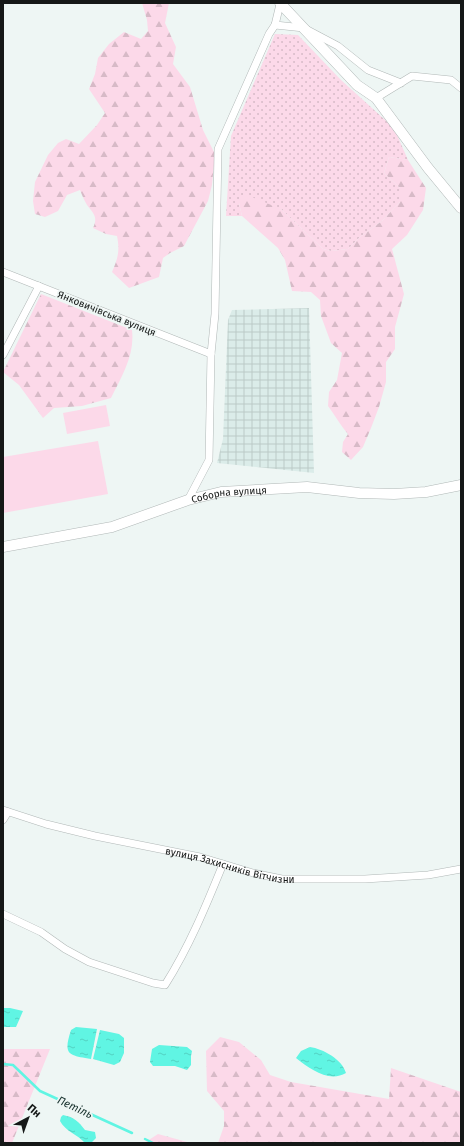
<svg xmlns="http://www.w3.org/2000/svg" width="464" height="1146" viewBox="0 0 464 1146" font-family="'Fira Sans',sans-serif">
  <defs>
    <pattern id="industrial-grid" width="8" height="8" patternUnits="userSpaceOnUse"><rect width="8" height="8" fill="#dbece9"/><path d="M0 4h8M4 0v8" fill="none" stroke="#bbcac7"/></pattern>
    <pattern id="grass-dots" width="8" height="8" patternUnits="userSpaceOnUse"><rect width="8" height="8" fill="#fcd9e9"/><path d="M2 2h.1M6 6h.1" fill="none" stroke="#d7bac7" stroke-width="1.8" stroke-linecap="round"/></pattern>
    <pattern id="forest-firs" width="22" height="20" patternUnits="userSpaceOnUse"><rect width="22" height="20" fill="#fcd9e9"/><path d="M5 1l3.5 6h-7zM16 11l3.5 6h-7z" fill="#d7bac7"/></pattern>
    <pattern id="water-ripples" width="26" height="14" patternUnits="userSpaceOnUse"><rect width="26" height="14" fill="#60f5e3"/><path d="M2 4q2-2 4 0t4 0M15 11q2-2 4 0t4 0" fill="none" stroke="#52d1c2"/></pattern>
  </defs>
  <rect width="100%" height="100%" fill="#eef6f4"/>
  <!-- industrial -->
  <path fill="url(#industrial-grid)" d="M309 308 314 473 217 463 223 439 228 320 232 310Z"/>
  <!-- grass -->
  <path fill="url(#grass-dots)" d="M275 34 298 35 341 80 394 128 408 160 389 157 384 173 400 188V202L382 221 360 237 348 249 331 251 323 249 281 209 239 203 242 216H226L231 136Z"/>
  <!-- forest -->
  <path fill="url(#forest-firs)" d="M142 3H169L165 23 176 47 173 64 190 87 203 130 215 154 212 185 208 201 184 246 170 253 163 258 159 277 129 288 112 272C118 258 120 251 117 236L106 234 93 228C98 217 94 214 87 205 84 200 82 195 80 190L67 195 58 211 45 217 35 214 33 201 35 182 48 155 58 143 66 139 79 144 97 125 105 113 89 89 95 74 98 58 109 44 124 32 141 39 148 31 147 20Z
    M389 157 408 160 426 188 423 210 407 235 392 249 404 294 395 327V349L386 362V382L379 407 371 428 363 447 351 460 342 452 343 442 348 434C340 425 335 415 328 406L329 392 337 380 342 353 331 343 321 316 320 300 311 292 292 291 285 260 278 248 242 216 239 203 244 194 281 209 323 249 331 251 348 249 360 237 382 221 400 202V188L384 173Z
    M41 294 132 330C135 355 122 376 111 398L82 406 54 408 43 418 19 385 3 372Z
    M220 1037 239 1042 261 1060 270 1075 291 1082 389 1099 391 1068 461 1092V1143H218L224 1126V1111L207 1091 206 1051Z
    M3 1049H50L12 1143H3Z
    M158 1134 191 1143H144Z"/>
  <!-- pitch -->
  <path fill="#fcd9e9" d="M106 405 110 426 67 434 63 413Z
    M98 441 108 494 3 513V457Z"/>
  <!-- water -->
  <path fill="url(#water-ripples)" d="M3 1008H10L23 1011 16 1027H3Z
    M76 1027 97 1029 91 1059C68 1055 63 1055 71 1030Z
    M100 1030 119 1034 124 1038V1053L120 1062 114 1065 93 1059Z
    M159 1045 187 1047 192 1051 191 1056V1065L187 1070 175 1066H153L150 1062 152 1049Z
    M310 1047C323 1049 342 1059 346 1073 329 1083 310 1069 296 1058L301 1051Z
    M63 1115C74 1117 79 1122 85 1130L95 1132 96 1138 91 1143H85C77 1134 66 1132 60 1121L61 1117Z"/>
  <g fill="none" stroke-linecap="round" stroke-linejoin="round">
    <!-- stream -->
    <path stroke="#60f5e3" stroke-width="2.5" d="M3 1064 13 1065 40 1091 132 1133
      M145 1139 153 1143"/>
    <defs>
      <g id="street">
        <path d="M275 25 304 28 338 46 368 70 401 83"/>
        <path d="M376 98 412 76 451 80 461 88"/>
        <path d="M3 272 211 354"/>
        <path d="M3 355 39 286"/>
        <path d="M188 500 209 460 211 354 215 314 218 149 269 34 275 25 280 4"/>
        <path id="s1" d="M3 810 46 824 95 836 200 857 253 873 282 879H365L428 875 461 869"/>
        <path d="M3 820 8 812"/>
        <path d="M3 914 41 932 65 949 89 962 153 983 165 985C189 947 206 906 223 864"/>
      </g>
      <g id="secondary">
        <path d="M280 3 357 85 376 98 428 168 461 208"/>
        <path id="s2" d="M3 547 112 527 188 500 221 492 307 487 359 493 394 494 426 492 461 485"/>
      </g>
    </defs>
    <!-- street casing -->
    <use href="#street" stroke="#b1b8b7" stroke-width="8"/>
    <!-- secondary casing -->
    <use href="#secondary" stroke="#b1b8b7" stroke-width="11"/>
    <!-- street -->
    <use href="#street" stroke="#fff" stroke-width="7"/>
    <!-- secondary -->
    <use href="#secondary" stroke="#fff" stroke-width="10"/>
  </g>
  <g text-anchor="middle" stroke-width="3.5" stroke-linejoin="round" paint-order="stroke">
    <!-- street labels -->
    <g font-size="10" fill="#151817" stroke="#eef6f4">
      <text transform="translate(107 313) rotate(22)" y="4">Янковичівська вулиця</text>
      <text dy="4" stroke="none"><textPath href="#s2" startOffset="233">Соборна вулиця</textPath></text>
      <text dy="4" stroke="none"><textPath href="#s1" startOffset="234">вулиця Захисників Вітчизни</textPath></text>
    </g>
    <!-- water labels -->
    <g font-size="11" font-style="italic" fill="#18312d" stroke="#eef6f4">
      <text transform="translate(75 1107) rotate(25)" y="4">Петіль</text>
    </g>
  </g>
  <!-- border -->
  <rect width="464" height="1146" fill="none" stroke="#151817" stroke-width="8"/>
  <!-- north arrow -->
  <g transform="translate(28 1118) rotate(41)" stroke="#eef6f4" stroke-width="3" paint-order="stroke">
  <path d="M0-3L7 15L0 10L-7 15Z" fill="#151817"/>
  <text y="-6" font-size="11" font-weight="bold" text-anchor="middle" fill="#151817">Пн</text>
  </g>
</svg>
